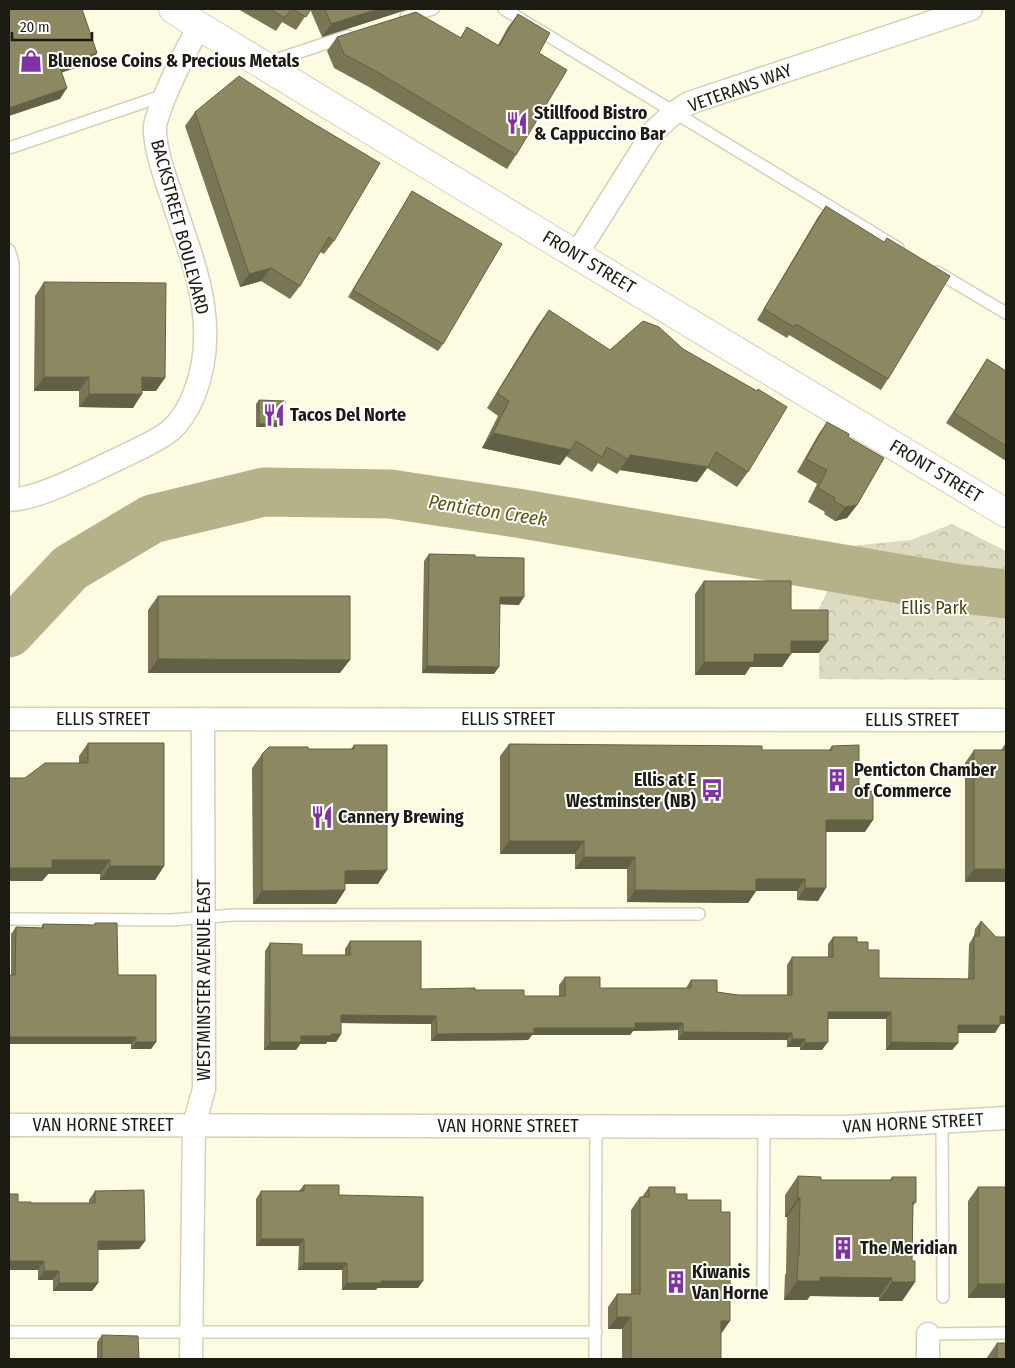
<svg xmlns="http://www.w3.org/2000/svg" width="1015" height="1368" viewBox="0 0 1015 1368" font-family="'Fira Sans Condensed',sans-serif">
  <defs>
    <pattern id="forest-crowns" width="20" height="18" patternUnits="userSpaceOnUse" patternTransform="scale(1.25)"><rect width="20" height="18" fill="#dcdac0"/><path d="M2 6a3 3 0 1 1 6 0M12 15a3 3 0 1 1 6 0" fill="none" stroke="#bcbaa4"/></pattern>
  </defs>
  <rect width="100%" height="100%" fill="#fdfbe2"/>
  <!-- forest -->
  <path fill="url(#forest-crowns)" d="M952 524 1006 551V680L819 679V608L851 546 911 540Z"/>
  <g fill="none" stroke-linecap="round" stroke-linejoin="round">
    <!-- river -->
    <path stroke="#b5b28a" stroke-width="49" d="M9 633 70 568 152 519 264 492 390 494 517 513 954 588 1006 594"/>
    <defs>
      <path id="service" d="M504 9 898 248
        M406 17 433 9
        M266 63 348 36
        M9 148 165 95
        M9 250 13 263V500
        M937 272 1006 313
        M9 919 171 920 233 915 699 914
        M942 1122 943 1297
        M763 1293 764 1127
        M9 1332H596
        M928 1334 1006 1333
        M595 1359 596 1126"/>
      <path id="minor" d="M576 255 654 131 675 112 689 103 971 9
        M9 500C40 499 89 472 118 459 136 450 156 442 171 430 181 421 189 407 194 395 220 329 196 270 175 207 168 185 154 150 155 127 155 121 159 114 160 109 170 80 185 53 199 26
        M9 719 1006 720
        M9 1125 848 1127 1006 1118
        M191 1359 194 1125 204 1089 203 719
        M928 1359V1334"/>
      <path id="tertiary" d="M173 9 199 26 547 237 1006 513"/>
    </defs>
    <!-- service casing -->
    <use href="#service" stroke="#d3d2b9" stroke-width="14"/>
    <!-- minor casing -->
    <use href="#minor" stroke="#d3d2b9" stroke-width="25"/>
    <!-- tertiary casing -->
    <use href="#tertiary" stroke="#d3d2b9" stroke-width="30"/>
    <!-- service -->
    <use href="#service" stroke="#fff" stroke-width="11"/>
    <!-- minor -->
    <use href="#minor" stroke="#fff" stroke-width="22"/>
    <!-- tertiary -->
    <use href="#tertiary" stroke="#fff" stroke-width="28"/>
  </g>
  <!-- wall -->
  <path fill="#787654" d="M238 9H409L322 37 310 9 296 30 282 22 276 31Z
    M518 14 539 53 516 155 507 169 369 87 334 68 327 51 337 37 460 38 467 27 498 45 508 27Z
    M195 112 334 241 324 254 320 252 300 286 290 299 261 281 240 287 185 126Z
    M412 191 443 344 438 351 348 297Z
    M826 206 888 379 881 390 789 335 787 338 757 320 818 217Z
    M44 282 156 391H142L133 408 79 407V391H34L35 296Z
    M549 310 748 472 737 487 707 468 697 482 620 470 617 474 598 463 592 472 566 456 560 465 482 448 498 416 487 408 538 325Z
    M987 359 1006 371V461L946 423Z
    M259 400 281 427H256V404Z
    M827 422 848 437 857 505 847 518 835 521 824 514 825 512 808 502 817 484 797 472 818 435Z
    M429 554 475 557 519 605 500 604 494 674 422 673 424 561Z
    M704 581 791 610 819 653H791L782 667H750L745 675H695V594Z
    M158 596 340 673H148V610Z
    M88 743 164 866 155 880H100V874H48L42 881H9L25 778 79 763V756Z
    M1006 743V882H965V763L974 750H1001Z
    M509 744 762 750H829L832 746 859 791 865 832H826L818 901 797 900V891H756L748 903 627 902V869H575V854H500V756Z
    M354 745 378 884H345V890L336 904H253L252 768 262 754 308 749H351Z
    M981 921 1000 1024 995 1033H958V1043L952 1050H886V1019H828L822 1050H800V1047H787V1040H678V1030L633 1031 630 1035H532L528 1040 431 1041V1024L341 1023V1034L336 1042H327L326 1044H300L296 1050H264L265 951 270 943 302 955H345V949L350 941 421 989 475 990 524 996H559V985L565 977 600 988H686L691 980 717 992 738 995H787V965L792 957H828V944L833 937 857 942 868 950 879 978 968 979 969 944 974 936 975 929Z
    M95 923 118 975 156 1042 151 1049H131V1044H9V975H11V934L16 927 41 928 43 924 94 925Z
    M798 1176 821 1180H890L892 1177 916 1202 913 1206 912 1261 915 1282 902 1301H879V1297L810 1296 807 1300H784L785 1275 786 1273 787 1217H785V1195Z
    M304 1185 339 1195 418 1288H377L376 1290H342V1270H298L299 1246H256V1199L261 1191H299Z
    M649 1187 675 1194 687 1200 721 1334V1359H622V1329H608V1307L617 1294H631V1210L640 1197H642Z
    M978 1187 1006 1298H968V1201Z
    M95 1191 145 1241 139 1249 98 1250V1283L92 1291H53V1280H38V1270H9V1194L18 1202 31 1203H89V1200Z
    M102 1335 139 1359H97V1342Z
    M997 1343 1006 1359H986Z"/>
  <!-- shaded-wall -->
  <path fill="#626045" d="M378 9H409L322 37 331 24Z
    M97 53 90 63 52 76 59 65Z
    M67 88 60 99 9 116V108Z
    M271 268 261 281 240 287 249 274Z
    M44 377H89L79 391H34Z
    M142 377 165 378 156 391H133Z
    M89 394H142L133 408 79 407Z
    M283 423 281 427H256L259 424Z
    M493 433 571 450 560 465 482 448Z
    M630 455 708 467 697 482 620 470Z
    M857 505 847 518 835 521 845 507Z
    M500 597H524L519 605 495 604Z
    M791 641H828L819 653H782Z
    M754 654H791L782 667H750L745 675H695L704 662Z
    M158 659 350 660 340 673H148Z
    M427 666 499 667 494 674 422 673Z
    M826 820H873L865 832H818Z
    M509 841H584L575 854H500Z
    M584 857H635L627 869H575Z
    M52 860H110L100 874H48L42 881H9V868Z
    M110 866H164L155 880H100Z
    M974 869H1006V882H965Z
    M387 870 378 884H335L345 871Z
    M756 879H805L797 891H756L748 903 627 902 635 890Z
    M805 888H826L818 901 797 900Z
    M345 890 336 904H253L262 891Z
    M828 1012H891L886 1019H822Z
    M341 1015 436 1016 431 1024 336 1023Z
    M1000 1016H1006V1024H995Z
    M635 1023H683L678 1030 633 1031 630 1035H532L528 1040 431 1041 437 1034 534 1028Z
    M958 1025H1000L995 1033H953Z
    M683 1032 792 1033 787 1040H678Z
    M331 1034H341L336 1042H327L326 1044H300L296 1050H264L270 1042 301 1036Z
    M10 1037H136L131 1044H9V1038Z
    M792 1039H805L800 1047H787Z
    M136 1042H156L151 1049H131Z
    M828 1042 822 1050H800L805 1043Z
    M891 1042 958 1043 952 1050H886Z
    M798 1198H800L787 1217H785Z
    M261 1239H304L299 1246H256Z
    M98 1241H145L139 1249 92 1250Z
    M9 1261H44L38 1270H9Z
    M304 1263H347L342 1270H298Z
    M44 1271H59L53 1280H38Z
    M820 1277 892 1278 879 1297 810 1296 807 1300H784L797 1281Z
    M381 1281H423L418 1288H377L376 1290H342L347 1283Z
    M892 1282H915L902 1301H879Z
    M59 1283H98L92 1291H53Z
    M978 1284H1006V1298H968Z
    M617 1317H631L622 1329H608Z
    M721 1321H730L721 1334H712Z"/>
  <!-- building -->
  <path fill="#8c8962" stroke="#626045" d="M9 9H82L97 53 59 65 67 88 9 108Z
    M270 9H291L285 18Z
    M292 9H311L306 17Z
    M325 9H378L331 24Z
    M416 12 461 38 467 27 499 46 518 14 550 33 539 53 567 70 516 155 379 73 344 54 337 37Z
    M239 76 306 119 380 163 334 241 329 237 300 286 271 268 249 274 195 112Z
    M412 191 502 244 443 344 353 290Z
    M826 206 884 242 887 238 950 276 888 379 796 324 794 327 764 309Z
    M44 282 166 283 165 378 142 377V394H89V377H44Z
    M549 310 610 350 643 321 659 327 683 349 757 391 758 389 787 407 748 472 716 452 708 467 630 455 628 459 607 447 602 457 576 441 571 450 493 433 509 401 497 393Z
    M987 359 1006 371V446L954 413Z
    M259 400 285 401 283 423 259 424Z
    M827 422 849 434 848 437 884 458 857 505 845 507 834 501 835 498 818 488 827 470 806 459Z
    M429 554 475 555V557L524 558V597H500L499 667 427 666Z
    M704 581H791V610H828V641H791V654H754V662H704Z
    M158 596H350V660L158 659Z
    M88 743H164V866H110V860H52V868H9V778H25L45 763H88Z
    M509 744 762 746V750H832V746L859 745V791H873V820H826V888H805V879H756V891L635 890V857H584V841H509Z
    M354 745H387V870L345 871V890L262 891V754L269 747H308V749H354Z
    M974 750H1006V869H974Z
    M981 921 996 937H1006V1016H1000V1025H958V1043L891 1042V1012H828V1042L805 1043V1039H792V1033L683 1032V1023H635V1028H534V1033L437 1034 436 1016 341 1015V1034H331V1036H301V1042H270V943L302 944V955H350V941H421V989L475 988V990H524V996H565V977H600V988H691V980H717V992L738 995H792V957H833V937H857V942H868V950H879V978L974 979V936H979Z
    M95 923H117L118 975H156V1042H136V1037H10V1035H9V975H15L16 927 43 928V924L95 925Z
    M798 1176 821 1177V1180H892V1177H916V1202H913L912 1261H915V1282H892V1278L820 1277V1281H797L798 1256H799L800 1198H798Z
    M304 1185H339V1195L423 1197V1281H381V1283H347V1263H304V1239H261V1191H304Z
    M649 1187H675V1194H687V1200H721V1212H730V1321H721V1359H631V1317H617V1294H640V1197H649Z
    M978 1187H1006V1284H978Z
    M144 1190 145 1241H98V1283H59V1271H44V1261H9V1194H18V1202H31V1203H95V1191Z
    M102 1335 138 1336 139 1359H102Z
    M997 1343H1006V1359H997Z"/>
  <!-- icons -->
  <defs>
    <symbol id="shop-bare" viewBox="-9 -9 18 18"><path d="M-5-2.5h2.3a2.7 3.5 0 0 1 5.4 0H5L5.5 6h-11ZM-1.5-2.5h3a1.5 2.3 0 0 0-3 0Z" fill="#8132a2" stroke="#fff" stroke-width="2.5" paint-order="stroke"/></symbol>
    <symbol id="restaurant-bare" viewBox="-9 -9 18 18"><path d="M-5-6h1v4h1v-4h1v4h1v-4h1v5L-1.5 .5V6h-2V.5L-5-1ZM5-6V6H3V1.5H1.5Q1.5-4 5-6Z" fill="#8132a2" stroke="#fff" stroke-width="2.5" paint-order="stroke"/></symbol>
    <symbol id="building-bare" viewBox="-9 -9 18 18"><path d="M-4-6H4V6H1V3H-1V6H-4ZM-2.5-4.3h1.7v1.8h-1.7ZM.8-4.3h1.7v1.8H.8ZM-2.5-1h1.7V.8h-1.7ZM.8-1h1.7V.8H.8Z" fill="#8132a2" stroke="#fff" stroke-width="2.5" paint-order="stroke"/></symbol>
    <symbol id="bus-bare" viewBox="-9 -9 18 18"><path d="M-5-6H5V4H4V6H2V4H-2V6H-4V4H-5ZM-3.5-4V0h7V-4ZM-3.5 1.2v1.5H-2V1.2ZM2 1.2v1.5H3.5V1.2Z" fill="#8132a2" stroke="#fff" stroke-width="2.5" paint-order="stroke"/></symbol>
  </defs>
  <g fill-rule="evenodd">
    <use href="#shop-bare" x="15" y="45" width="32" height="32"/>
    <use href="#restaurant-bare" x="501" y="107" width="32" height="32"/>
    <use href="#restaurant-bare" x="258" y="399" width="32" height="32"/>
    <use href="#building-bare" x="821" y="764" width="32" height="32"/>
    <use href="#bus-bare" x="696" y="774" width="32" height="32"/>
    <use href="#restaurant-bare" x="306" y="801" width="32" height="32"/>
    <use href="#building-bare" x="827" y="1232" width="32" height="32"/>
    <use href="#building-bare" x="660" y="1266" width="32" height="32"/>
  </g>
  <g text-anchor="middle" stroke-width="4" stroke-linejoin="round" paint-order="stroke">
    <!-- poi labels -->
    <g font-size="18" font-weight="bold" fill="#1c1b12" stroke="#fff" text-anchor="start">
      <text x="48" y="67">Bluenose Coins &amp; Precious Metals</text>
      <text x="534" y="119">Stillfood Bistro<tspan x="534" dy="21">&amp; Cappuccino Bar</tspan></text>
      <text x="290" y="421">Tacos Del Norte</text>
      <text x="854" y="776">Penticton Chamber<tspan x="854" dy="21">of Commerce</tspan></text>
      <text x="696" y="786" text-anchor="end">Ellis at E<tspan x="696" dy="21">Westminster (NB)</tspan></text>
      <text x="338" y="823">Cannery Brewing</text>
      <text x="860" y="1254">The Meridian</text>
      <text x="692" y="1278">Kiwanis<tspan x="692" dy="21">Van Horne</tspan></text>
    </g>
    <!-- street labels -->
    <g font-size="18" fill="#1c1b12" stroke="#fff">
      <text transform="translate(740 88) rotate(-20)" y="6">VETERANS WAY</text>
      <text transform="translate(180 227) rotate(75)" y="6">BACKSTREET BOULEVARD</text>
      <text transform="translate(589 262) rotate(31)" y="6">FRONT STREET</text>
      <text transform="translate(936 471) rotate(31)" y="6">FRONT STREET</text>
      <text x="103" y="725">ELLIS STREET</text>
      <text x="508" y="725">ELLIS STREET</text>
      <text x="912" y="726">ELLIS STREET</text>
      <text transform="translate(204 980) rotate(-90)" y="6">WESTMINSTER AVENUE EAST</text>
      <text transform="translate(913 1123) rotate(-3)" y="6">VAN HORNE STREET</text>
      <text x="103" y="1131">VAN HORNE STREET</text>
      <text x="508" y="1132">VAN HORNE STREET</text>
    </g>
    <!-- park labels -->
    <g font-size="18" fill="#464211" stroke="#fff">
      <text x="934" y="614">Ellis Park</text>
    </g>
    <!-- water labels -->
    <g font-size="19" font-style="italic" fill="#5b5612" stroke="#fff">
      <text transform="translate(488 510) rotate(9)" y="7">Penticton Creek</text>
    </g>
  </g>
  <!-- border -->
  <rect width="1015" height="1368" fill="none" stroke="#1c1b12" stroke-width="20"/>
  <!-- scale -->
  <path d="M12 32v8h80v-8" fill="none" stroke="#1c1b12" stroke-width="2.5"/>
  <text x="20" y="32" font-size="15" fill="#1c1b12" stroke="#ffffff" stroke-width="4" paint-order="stroke">20 m</text>
</svg>
